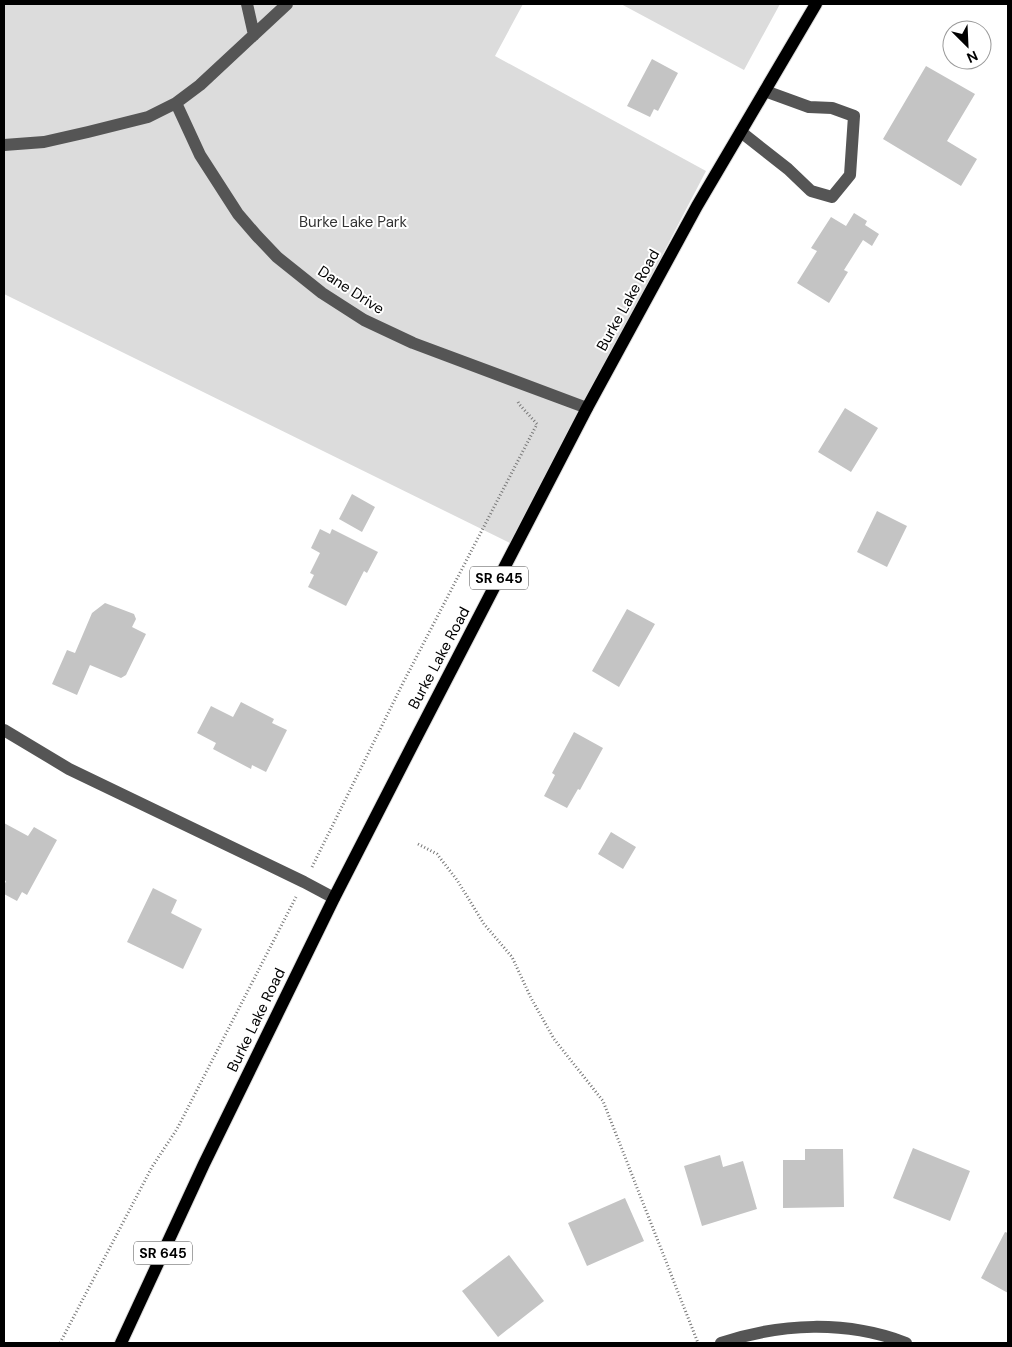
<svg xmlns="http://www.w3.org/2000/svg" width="1012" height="1347" viewBox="0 0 1012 1347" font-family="'DM Sans',sans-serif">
  <rect width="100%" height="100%" fill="#fff"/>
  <!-- green -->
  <path fill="#dcdcdc" d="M4 4H523L495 56 706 171 512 544 4 294Z
    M621 4H780L744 70Z"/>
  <!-- building -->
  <path fill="#c4c4c4" d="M652 59 678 73 658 111 654 109 650 117 627 106Z
    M926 66 975 94 947 141 977 159 961 186 883 139Z
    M854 213 867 221 865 225 879 234 872 246 863 240 844 270 848 272 829 303 797 283 817 251 811 248 831 217 846 226Z
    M845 408 878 428 851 472 818 452Z
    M352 494 375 507 362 532 339 519Z
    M877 511 907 526 887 567 857 552Z
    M320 529 330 534 332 529 378 552 367 573 364 571 346 606 308 587 314 575 310 573 320 553 311 548Z
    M105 603 134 614 136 619 132 627 146 634 126 675 121 678 90 665 77 695 52 684 67 650 75 653 92 613Z
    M627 609 655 624 619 687 592 671Z
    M241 702 274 719 272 723 287 730 266 772 252 765 251 769 213 749 216 743 197 733 211 706 233 717Z
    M574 732 603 748 580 790 578 789 567 808 544 796 555 775 552 773Z
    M4 823 28 836 34 827 57 840 27 895 22 892 17 901 4 894V886L6 881 4 880Z
    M611 832 636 847 623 869 598 854Z
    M153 888 177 900 171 913 202 929 183 969 127 942Z
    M913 1148 970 1171 950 1221 893 1198Z
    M805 1149H843L844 1207 783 1208V1160H805Z
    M720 1155 723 1167 743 1161 757 1209 702 1226 684 1166Z
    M625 1198 644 1241 587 1266 568 1223Z
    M1005 1232 1008 1233V1293L981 1278Z
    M509 1255 544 1301 498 1337 462 1291Z"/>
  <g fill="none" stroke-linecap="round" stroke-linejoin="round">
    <defs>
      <path id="major" d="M121 1343 204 1164 334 898 414 742 587 408 697 206 816 4"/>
    </defs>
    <!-- major casing -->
    <use href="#major" stroke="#dbdbdb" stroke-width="14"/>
    <!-- path -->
    <path stroke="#777" stroke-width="3" stroke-dasharray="1 2.5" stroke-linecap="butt" d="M418 844 437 854 457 880 484 924 512 957 531 998 554 1039 603 1101 698 1343
      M312 867 404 681 537 424 519 404 517 400
      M60 1343 152 1167 177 1129 296 897"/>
    <!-- minor -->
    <path stroke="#555" stroke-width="12" d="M247 4 254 35
      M176 103 200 155 238 214 257 236 277 257 322 293 364 320 413 343 587 408
      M741 132 788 169 811 191 832 197 850 175 854 116 832 108 809 107 765 91
      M4 145 44 142 88 132 148 117 176 103 200 85 287 4
      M4 730 69 769 304 882 334 898
      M721 1343C781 1323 846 1320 906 1343"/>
    <!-- major -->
    <use href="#major" stroke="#000" stroke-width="12"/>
  </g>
  <g text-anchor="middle" stroke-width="4" stroke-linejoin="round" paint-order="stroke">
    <!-- shield labels -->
    <g fill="#fff" stroke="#4c4c4c" stroke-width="1">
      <rect x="470" y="566.5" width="58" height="23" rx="4"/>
      <rect x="134" y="1241.5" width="58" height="23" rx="4"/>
    </g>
    <g font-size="14" font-weight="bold" fill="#000">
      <text x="499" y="583">SR 645</text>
      <text x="163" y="1258">SR 645</text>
    </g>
    <!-- park labels -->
    <g font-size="15" fill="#333" stroke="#fff">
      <text x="353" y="227">Burke Lake Park</text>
    </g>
    <!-- street labels -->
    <g font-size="15" fill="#000" stroke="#fff">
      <text transform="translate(351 290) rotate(33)" y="5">Dane Drive</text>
      <text transform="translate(628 300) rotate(-61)" y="5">Burke Lake Road</text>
      <text transform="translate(439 658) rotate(-62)" y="5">Burke Lake Road</text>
      <text transform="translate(256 1020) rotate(-64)" y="5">Burke Lake Road</text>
    </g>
  </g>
  <!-- border -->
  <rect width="1012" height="1347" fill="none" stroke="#000000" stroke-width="10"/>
  <!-- north arrow -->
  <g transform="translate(967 45) rotate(156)"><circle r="24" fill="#ffffff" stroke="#999999"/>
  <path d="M0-4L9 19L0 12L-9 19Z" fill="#000000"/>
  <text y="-8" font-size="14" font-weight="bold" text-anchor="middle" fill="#000000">N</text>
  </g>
</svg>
